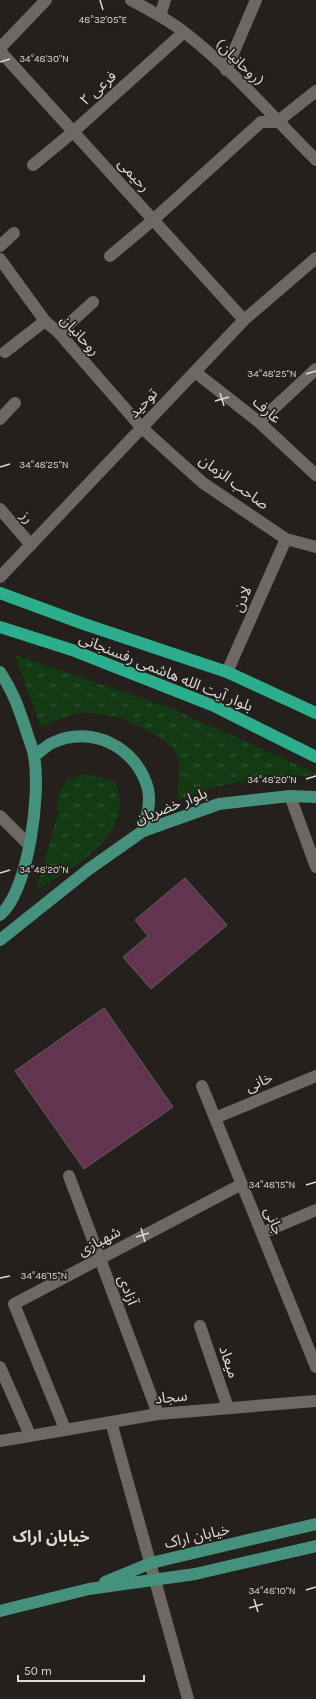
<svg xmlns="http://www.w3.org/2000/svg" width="316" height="1699" viewBox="0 0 316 1699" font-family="Karla,'Noto Sans Arabic',sans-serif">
  <defs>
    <pattern id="grass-tufts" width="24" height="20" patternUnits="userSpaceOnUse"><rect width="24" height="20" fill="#143a14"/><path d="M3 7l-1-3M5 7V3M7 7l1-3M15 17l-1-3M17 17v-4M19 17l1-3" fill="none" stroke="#365635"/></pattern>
  </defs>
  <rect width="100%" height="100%" fill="#24201b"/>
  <!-- grass -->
  <path fill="url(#grass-tufts)" d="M15 655 170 708 316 773V775L252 779 219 786 177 800 180 763 172 746 151 732 119 717 83 712 56 720 41 727Z
    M81 774 101 777 115 782C139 835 71 867 36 891L58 814 57 800 59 793 67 781Z"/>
  <!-- building -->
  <path fill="#62344f" stroke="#665f62" d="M185 878 227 925 151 989 123 957 148 936 135 920Z
    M104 1008 173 1107 84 1169 15 1071Z"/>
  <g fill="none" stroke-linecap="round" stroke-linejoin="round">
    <!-- minor -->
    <path stroke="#6d6863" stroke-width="12" d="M131 0C149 10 167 19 184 32 232 69 273 117 316 160
      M160 16 165 0
      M0 48 46 0
      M0 51 244 320
      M226 70 256 0
      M33 165 73 132 184 32
      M0 246 14 233
      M110 256 153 220 261 122H277L316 91
      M0 259 45 321 59 333 142 428 203 483 286 539 316 547
      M59 333 93 302
      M5 352 45 321
      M195 372 259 422 316 475
      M0 419 15 403
      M259 422 316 369
      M0 509 31 545
      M0 577 244 320 316 258
      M227 672 286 539
      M290 796 316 867
      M0 816 29 845
      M202 1086 316 1367
      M215 1118 316 1076
      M69 1176 158 1414
      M262 1233 316 1210
      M200 1326 228 1408
      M0 1367 30 1435
      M111 1422 188 1699
      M65 1429 14 1304 242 1184
      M0 1441 158 1414 316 1401"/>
    <!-- major -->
    <path stroke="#46917d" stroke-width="12" d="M0 672C14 693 19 709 27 733 29 740 33 748 34 756 41 793 29 890 0 915
      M34 756C40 752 46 746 52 743 91 724 137 747 148 789 151 803 147 818 143 831
      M0 940 89 869 143 831 219 804 290 796 316 797
      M105 1582 151 1563 316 1524
      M0 1611 89 1589 195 1574 316 1546"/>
    <!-- highway -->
    <path stroke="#2cad8e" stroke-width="12" d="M0 593 84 624 227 672 316 713
      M0 627 72 650 214 706 316 757"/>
  </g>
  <!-- ticks -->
  <path fill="none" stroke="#dcdad6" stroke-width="1.5" d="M100 0 103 10M0 62 10 59M306 374 316 371M220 393 224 406M215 401 229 397M0 467 10 464M306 779 316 776M0 873 10 870M306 1185 316 1182M141 1228 145 1242M136 1237 149 1233M0 1278 10 1276M306 1590 316 1587M254 1599 258 1612M249 1608 263 1604"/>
  <g text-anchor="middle" stroke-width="3.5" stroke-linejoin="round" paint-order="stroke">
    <!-- street labels -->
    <g font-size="15" fill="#dcdad6" stroke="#24201b">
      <text transform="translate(240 62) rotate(44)" y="5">(روحانیان)</text>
      <text transform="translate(98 88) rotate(-42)" y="5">فرعی ۲</text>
      <text transform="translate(134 175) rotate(48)" y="5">رحیمی</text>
      <text transform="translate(80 335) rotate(47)" y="5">روحانیان</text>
      <text transform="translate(143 403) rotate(-47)" y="5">توحید</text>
      <text transform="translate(267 410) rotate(41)" y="5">عارف</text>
      <text transform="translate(234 482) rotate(36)" y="5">صاحب الزمان</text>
      <text transform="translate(27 517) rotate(50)" y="5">رز</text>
      <text transform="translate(242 599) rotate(-66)" y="5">لادن</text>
      <text transform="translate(166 672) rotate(22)" y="5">بلوار آیت الله هاشمی رفسنجانی</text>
      <text transform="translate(171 806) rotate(-21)" y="5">بلوار خضریان</text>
      <text transform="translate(259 1082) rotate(-23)" y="5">خانی</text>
      <text transform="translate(274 1221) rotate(68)" y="5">جانی</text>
      <text transform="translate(99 1241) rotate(-28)" y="5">شهبازی</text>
      <text transform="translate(128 1290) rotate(69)" y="5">آزادی</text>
      <text transform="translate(229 1362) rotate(71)" y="5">میعاد</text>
      <text transform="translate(171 1397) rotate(-6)" y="5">سجاد</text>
      <text transform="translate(197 1536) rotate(-13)" y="5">خیابان اراک</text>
    </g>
    <!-- neighbourhood labels -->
    <g font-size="16" font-weight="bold" fill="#e1dbd4" stroke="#24201b">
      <text x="51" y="1542">خیابان اراک</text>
    </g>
  </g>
  <g font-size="10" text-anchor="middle" fill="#dcdad6" stroke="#24201b" stroke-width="3.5" stroke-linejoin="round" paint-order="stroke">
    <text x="103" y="23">48°32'05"E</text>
    <text x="44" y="62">34°48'30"N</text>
    <text x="272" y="377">34°48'25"N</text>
    <text x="44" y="468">34°48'25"N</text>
    <text x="272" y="783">34°48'20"N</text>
    <text x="44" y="873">34°48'20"N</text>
    <text x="272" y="1188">34°48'15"N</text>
    <text x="44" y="1279">34°48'15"N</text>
    <text x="272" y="1594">34°48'10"N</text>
  </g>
  <!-- scale -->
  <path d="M18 1675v6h126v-6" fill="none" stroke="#dcdad6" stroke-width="2"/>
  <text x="24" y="1675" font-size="12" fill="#dcdad6" stroke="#24201b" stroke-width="3" paint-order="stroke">50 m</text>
</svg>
